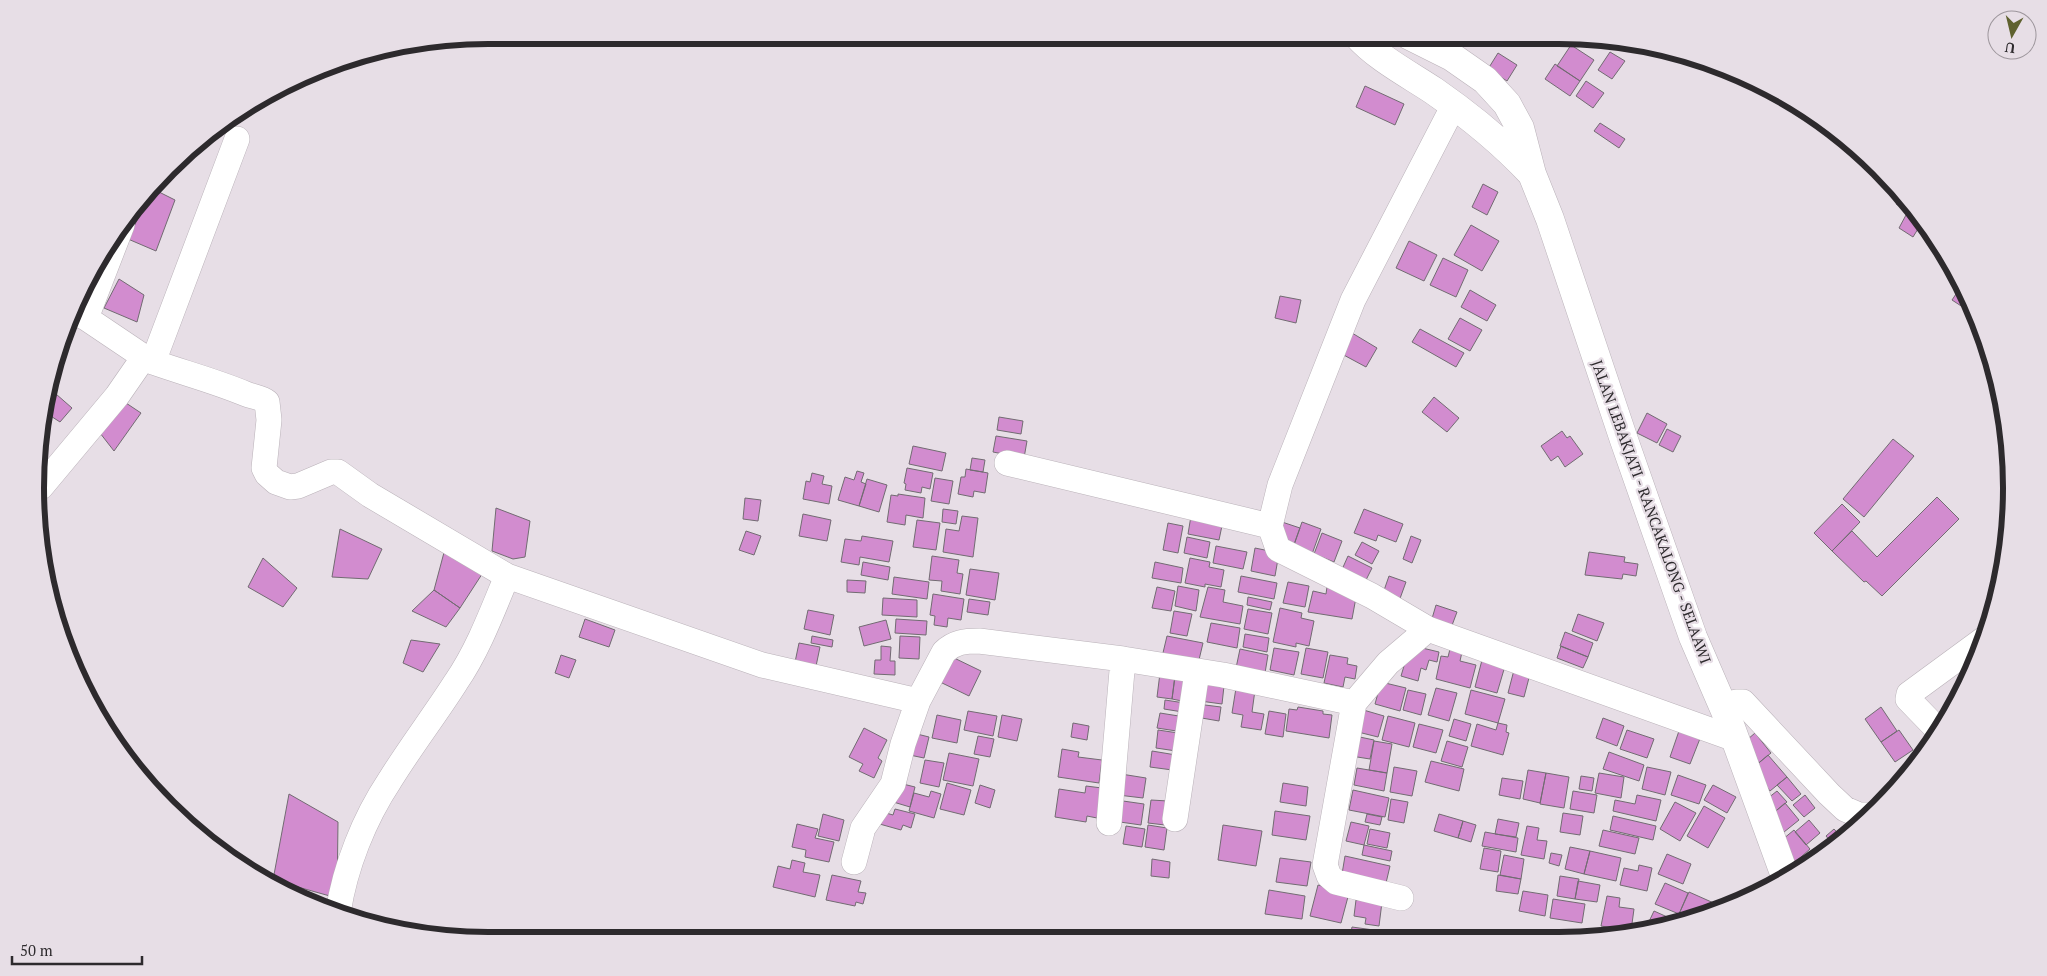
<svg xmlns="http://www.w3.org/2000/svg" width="2047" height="976" viewBox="0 0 2047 976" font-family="'PT Serif',serif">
  <rect width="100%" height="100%" fill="#e7dee6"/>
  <!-- building -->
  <path fill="#d28ccf" stroke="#726b72" d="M1469 35H1486L1480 43Z
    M1571 45 1594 60 1580 81 1557 66Z
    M1610 52 1625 61 1612 79 1598 70Z
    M1498 53 1517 65 1507 81 1488 69Z
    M1555 64 1580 81 1570 96 1545 79Z
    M1586 81 1604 93 1593 108 1576 96Z
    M1365 86 1404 104 1395 125 1356 107Z
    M1600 123 1625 139 1619 148 1594 131Z
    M1483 184 1498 192 1487 215 1472 207Z
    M155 190 175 200 156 251 128 239 148 197Z
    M1902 195 1922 220 1896 204Z
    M1906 215 1921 224 1913 237 1899 228Z
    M1471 225 1499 241 1482 271 1454 255Z
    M1409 241 1437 255 1424 281 1396 268Z
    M1443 258 1468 270 1456 297 1430 285Z
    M119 279 144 295 137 322 104 308Z
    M1962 285 1978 315V317L1952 300Z
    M1470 290 1496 305 1487 321 1461 307Z
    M1280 296 1301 300 1296 323 1275 318Z
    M1460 318 1482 330 1470 351 1448 339Z
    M1420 329 1464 353 1456 367 1412 342Z
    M1352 333 1377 348 1366 367 1340 353Z
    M48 387 72 408 60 422 43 411 44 399Z
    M1434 397 1459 418 1447 432 1422 412Z
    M123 401 141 413 114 451 100 433Z
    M1647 413 1667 424 1657 443 1637 433Z
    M999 417 1023 421 1021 434 997 430Z
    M1667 429 1681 436 1673 452 1659 445Z
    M1562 431 1567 438 1570 436 1583 454 1565 467 1558 456 1551 461 1541 446Z
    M996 436 1027 441 1024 458 993 452Z
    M1893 439 1914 456 1864 517 1843 499Z
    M913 446 946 453 942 471 909 464Z
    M972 458 985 460 983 472 970 470Z
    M907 468 933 473 930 489 922 487 921 493 905 490 906 484 904 483Z
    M966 469 988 473 985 493 974 491 973 497 958 494 961 477H965Z
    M857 471 864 473 861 482 866 484 859 506 838 500 845 477 854 480Z
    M812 473 824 476 822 484 832 486 829 504 803 499 806 481 810 482Z
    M935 478 953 481 949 504 931 501Z
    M867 479 887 485 879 512 859 506Z
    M898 494 925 498 923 518 906 515 905 525 887 522 891 495 898 496Z
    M1937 497 1959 519 1882 596 1866 581 1864 582 1832 551 1852 531 1877 557Z
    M745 498 761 500 758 521 743 519Z
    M1842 504 1860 522 1832 551 1814 533Z
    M496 508 530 521 525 557 513 559 492 551Z
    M943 509 958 511 956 524 942 522Z
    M1364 509 1403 524 1396 542 1378 535 1376 541 1354 533Z
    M1192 510 1224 516 1219 540 1188 534Z
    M803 514 831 520 827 541 799 536Z
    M962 516 978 518 973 557 943 552 946 529 959 531Z
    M917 520 940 523 936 550 913 547Z
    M1282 522 1300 528 1294 545 1276 538Z
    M1302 522 1321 529 1311 557 1292 550Z
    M1168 523 1183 526 1178 553 1163 550Z
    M340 529 382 549 368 579 332 577Z
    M746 531 761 536 754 555 739 550Z
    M1322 533 1342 541 1334 562 1314 554Z
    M862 536 893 541 889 562 860 557 859 565 841 562 845 539 861 541Z
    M1411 536 1421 540 1412 563 1403 559Z
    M1187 537 1210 542 1207 558 1184 553Z
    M1362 542 1379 551 1372 564 1355 555Z
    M446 545 486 568 460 608 434 590Z
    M1216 546 1247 552 1243 569 1213 563Z
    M1255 548 1279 553 1275 576 1251 571Z
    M1589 552 1625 557 1624 562 1638 564 1636 576 1623 574 1622 579 1585 575Z
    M932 556 959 560 957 573 963 574 960 594 941 591 942 581 929 580Z
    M1348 556 1372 568 1363 586 1340 574Z
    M263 558 297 588 283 607 248 587Z
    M1190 558 1210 562 1209 567 1224 570 1221 587 1205 584V587L1185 583Z
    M863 562 890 567 888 580 861 575Z
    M1155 562 1183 568 1181 583 1152 578Z
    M970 569 999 573 995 600 966 595Z
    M1241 576 1277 583 1274 599 1238 592Z
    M1389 576 1406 582 1398 604 1381 599Z
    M894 577 929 582 927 599 892 594Z
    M847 580 866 581 865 593 847 592Z
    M1288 582 1309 586 1305 607 1283 603Z
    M1178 586 1199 590 1196 611 1175 606Z
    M1157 587 1175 591 1171 611 1152 608Z
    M1208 587 1225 590 1223 602 1243 606 1240 624 1200 617Z
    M1327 587 1357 592 1352 619 1308 612 1313 591 1326 594Z
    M434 590 460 608 446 627 412 611Z
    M933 594 964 599 961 620 948 618 947 627 934 625 935 616 930 615Z
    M1248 597 1272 602 1270 610 1247 605Z
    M883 598 917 600V617L882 615Z
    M969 599 990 602 988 615 967 612Z
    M1436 605 1457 612 1451 628 1431 622Z
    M1280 608 1302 613 1301 618 1314 621 1309 646 1296 643V647L1273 642Z
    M1248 609 1272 613 1268 634 1244 629Z
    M808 610 834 615 830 635 804 629Z
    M1174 611 1192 614 1187 636 1170 633Z
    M1578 614 1604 623 1597 641 1572 631Z
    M585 619 615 630 609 647 579 637Z
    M896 619 927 621 926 635 895 633Z
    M886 620 891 639 864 646 859 627Z
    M1211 623 1240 628 1237 648 1207 642Z
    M1565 632 1593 643 1588 657 1560 646Z
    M1245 634 1269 638 1267 652 1243 647Z
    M812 636 833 640 832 647 811 643Z
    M900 636 920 637 919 659 899 658Z
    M1167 636 1203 643 1198 664 1162 657Z
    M411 640 440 644 423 672 403 663Z
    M799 643 820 647 815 671 794 667Z
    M881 646 891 647 890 661H895V675L874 674 875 660H881Z
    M1561 646 1588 657 1583 668 1557 658Z
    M1418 647 1439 652 1437 662 1429 660 1426 670 1421 668 1418 681 1401 676 1407 656Z
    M1274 648 1299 652 1294 675 1270 670Z
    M1306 648 1328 652 1323 678 1301 674Z
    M1240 649 1268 655 1265 673 1236 668Z
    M1450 649 1462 652 1460 661 1476 665 1470 688 1436 679 1441 656 1448 657Z
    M561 655 576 660 569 678 555 673Z
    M1330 655 1348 658 1347 664 1357 666 1355 679 1345 677 1343 687 1324 683Z
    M950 656 981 671 969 696 938 681Z
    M1482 660 1505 666 1497 693 1475 687Z
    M1514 670 1530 674 1524 697 1508 693Z
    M1160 673 1175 675 1172 699 1157 697Z
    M1175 677 1190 679 1187 702 1172 699Z
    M1381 682 1406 688 1400 711 1375 704Z
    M1203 683 1224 686 1222 704 1200 701Z
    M1236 688 1255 690 1252 712 1264 714 1261 730 1241 727 1243 715 1232 713Z
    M1436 688 1457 693 1449 721 1428 715Z
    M1408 690 1426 694 1421 715 1403 710Z
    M1471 690 1505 699 1498 723 1465 714Z
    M1165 700 1191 704 1189 713 1164 709Z
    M1197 704 1221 707 1219 721 1196 717Z
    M1298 707 1323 711V714L1332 715 1329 738 1286 731 1289 709 1297 710Z
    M1881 707 1897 731 1881 742 1865 719Z
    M1360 709 1384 716 1378 737 1354 731Z
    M968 711 997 716 993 736 964 730Z
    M1269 711 1286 714 1283 737 1265 734Z
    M1160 713 1185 717 1183 732 1157 728Z
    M937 715 961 720 957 743 932 738Z
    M1002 715 1022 719 1017 741 998 737Z
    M1388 716 1415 723 1409 747 1382 740Z
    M1603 718 1624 726 1617 746 1596 738Z
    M1454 719 1471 724 1466 741 1449 736Z
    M1073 723 1089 726 1087 740 1071 737Z
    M1498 723 1507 725 1506 732 1509 733 1503 755 1471 746 1477 724 1496 730Z
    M1419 724 1443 730 1436 753 1413 747Z
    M864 728 887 740 878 758 882 761 874 778 859 771 863 764 849 757Z
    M1680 728 1701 736 1690 764 1670 757Z
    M1158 730 1185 734 1183 752 1156 748Z
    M1627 730 1654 739 1647 758 1620 749Z
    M1899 730 1913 750 1895 762 1881 742Z
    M909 732 929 737 924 758 905 754Z
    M1755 733 1771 753 1756 765 1740 746Z
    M978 736 994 739 990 757 974 754Z
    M1355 736 1374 740 1370 759 1351 756Z
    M1374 741 1392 744 1387 773 1369 770Z
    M1447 741 1468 747 1462 767 1441 761Z
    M1062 749 1079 752 1078 757 1102 760 1099 783 1058 777Z
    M1152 751 1182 756 1180 771 1150 767Z
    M1609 752 1644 765 1639 781 1603 769Z
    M949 753 979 759 973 786 943 780Z
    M1768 755 1787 777 1770 791 1752 769Z
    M925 760 944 763 939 787 920 783Z
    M1431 761 1464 769 1459 791 1425 782Z
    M1394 767 1417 771 1412 796 1390 792Z
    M1647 767 1671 772 1665 795 1642 789Z
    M1357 768 1387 773 1384 791 1354 785Z
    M1528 770 1546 773 1540 803 1523 799Z
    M1546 773 1569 777 1564 808 1540 804Z
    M1599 773 1624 777 1621 798 1595 793Z
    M1121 774 1146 778 1143 798 1118 795Z
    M1678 775 1706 785 1699 804 1671 795Z
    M1581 776 1594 778 1592 791 1579 789Z
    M1787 777 1801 794 1792 801 1777 785Z
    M1502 778 1523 781 1520 799 1499 795Z
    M895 782 915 787 910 807 890 801Z
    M947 783 971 790 964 815 940 809Z
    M1283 783 1308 787 1306 806 1280 802Z
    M980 785 995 790 990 808 975 803Z
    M1713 785 1736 797 1727 813 1704 800Z
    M1086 786 1102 788 1097 818 1087 816 1086 822 1055 817 1059 789 1085 793Z
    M1353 790 1389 798 1385 817 1349 810Z
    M931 791 941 794 934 818 909 811 914 793 929 797Z
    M1573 791 1597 795 1594 813 1570 809Z
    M1777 791 1787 802 1772 814 1763 802Z
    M289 794 338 822 337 898 273 880Z
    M1637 795 1661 800 1656 821 1613 811 1615 800 1635 804Z
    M1805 795 1815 808 1804 817 1793 805Z
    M1391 799 1408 802 1404 823 1388 820Z
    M1151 800 1168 801 1165 825 1148 823Z
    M1123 801 1144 804 1141 825 1120 822Z
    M1675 802 1696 813 1680 841 1660 829Z
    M1785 803 1799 820 1784 832 1770 816Z
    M1704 806 1725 818 1708 848 1687 836Z
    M895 809 915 814 911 828 903 825 901 830 876 823 879 811 893 815Z
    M1275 811 1310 816 1306 840 1272 835Z
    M1563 813 1583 816 1580 835 1560 832Z
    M823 814 844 820 839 841 818 836Z
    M1367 814 1382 817 1380 825 1365 822Z
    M1439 814 1463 821 1458 838 1434 831Z
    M1613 816 1656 826 1653 840 1610 830Z
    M1498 819 1519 823 1516 837 1495 834Z
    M1809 820 1820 833 1806 845 1795 832Z
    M1463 821 1476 825 1471 842 1458 838Z
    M1351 822 1369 826 1364 845 1346 841Z
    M797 824 818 829 815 838 834 842 829 862 805 857 806 850 792 847Z
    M1148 825 1167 828 1164 850 1145 847Z
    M1223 825 1262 831 1256 866 1218 860Z
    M1126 826 1145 829 1142 847 1123 844Z
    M1527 826 1539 828 1537 840 1547 841 1544 859 1521 855Z
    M1370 829 1390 833 1387 848 1367 844Z
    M1834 829 1843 839 1835 847 1826 836Z
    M1603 830 1639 838 1635 854 1599 846Z
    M1794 830 1810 849 1793 864 1777 844Z
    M1485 832 1518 838 1516 852 1482 846Z
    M1364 845 1392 851 1390 861 1362 855Z
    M1570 847 1590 851 1584 874 1565 869Z
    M1484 848 1501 851 1498 872 1480 869Z
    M1590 851 1621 858 1616 881 1584 874Z
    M1551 853 1562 855 1559 866 1549 863Z
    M1667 854 1691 864 1683 884 1658 874Z
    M1504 855 1524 859 1521 879 1500 875Z
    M1345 856 1390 866 1386 883 1342 874Z
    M1280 858 1311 862 1307 886 1276 882Z
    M1152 859 1170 862 1169 878 1151 876Z
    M792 860 805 863 803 872 820 875 815 897 773 887 778 866 790 869Z
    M1639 865 1652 868 1647 891 1620 885 1624 868 1638 871Z
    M832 875 861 881 858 892 866 893 863 904 856 902 855 906 826 900Z
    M1498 875 1521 879 1518 894 1496 891Z
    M1560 876 1579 879 1575 899 1557 896Z
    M1578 881 1600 885 1597 902 1575 899Z
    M1665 883 1688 893 1679 914 1655 904Z
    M1318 885 1349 893 1341 923 1310 916Z
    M1269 890 1305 896 1302 919 1265 914Z
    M1523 891 1548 895 1545 916 1519 911Z
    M1689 892 1716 904 1713 912 1688 918 1679 914Z
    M1607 896 1620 898 1619 907 1634 909 1631 931 1601 926Z
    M1553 899 1585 904 1582 923 1550 918Z
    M1356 900 1382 902 1379 926 1365 924 1366 918 1354 916Z
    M1654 911 1674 920 1672 923 1645 930Z
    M1352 927 1381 931 1380 938H1350Z"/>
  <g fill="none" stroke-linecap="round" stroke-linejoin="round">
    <defs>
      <path id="minor" d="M71 311 86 318 144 357
        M86 318 122 225
        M153 362 237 139
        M1007 463 1270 526
        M41 487 117 396 144 357 153 362C184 373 215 381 246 394 253 397 261 397 267 402L269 420 264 468 267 474 276 482 290 487 298 486 331 472H338L370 495 507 576 762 665 918 701 944 652C954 642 965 641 979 641L1123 659 1223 675 1354 703 1388 663 1428 629 1735 739
        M1428 629 1372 596 1278 549 1270 526 1280 485 1353 300 1454 105
        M1354 703 1325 865 1329 876 1336 882 1401 898
        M1725 711 1736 702H1743L1829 794 1845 809 1859 815H1867
        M1938 730 1908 699 1909 694 1984 639
        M1175 819 1197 672
        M1109 823 1123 659
        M854 862 863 828 893 784 903 744 918 701
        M338 913C345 867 364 819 390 780 411 746 435 715 456 682 478 650 492 612 507 576"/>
      <path id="major" d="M1357 35C1376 57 1410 75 1434 91 1470 116 1502 142 1531 173
        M1408 35 1452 57 1485 80 1507 104 1520 128 1532 174 1550 219 1624 440 1693 637 1725 711 1785 876"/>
    </defs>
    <!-- minor casing -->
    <use href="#minor" stroke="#bab2b9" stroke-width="26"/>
    <!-- major casing -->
    <use href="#major" stroke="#bab2b9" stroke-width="29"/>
    <!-- minor -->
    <use href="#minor" stroke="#fff" stroke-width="25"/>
    <!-- major -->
    <use href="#major" stroke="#fff" stroke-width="28"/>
  </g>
  <g text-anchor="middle" stroke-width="4.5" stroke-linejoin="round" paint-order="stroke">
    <!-- street labels -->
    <g font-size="15" fill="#2d2a2d" stroke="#e7dee6">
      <text transform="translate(1651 512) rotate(70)" y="5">JALAN LEBAKJATI - RANCAKALONG - SELAAWI</text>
    </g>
  </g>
  <!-- crop -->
  <path d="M0 0H2047V976H0ZM488 44H1559A444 444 0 0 1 2003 488V488A444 444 0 0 1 1559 932H488A444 444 0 0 1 44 488V488A444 444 0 0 1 488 44Z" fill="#e7dee6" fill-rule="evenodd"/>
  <path fill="none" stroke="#2d2a2d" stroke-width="6" d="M488 44H1559A444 444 0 0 1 2003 488V488A444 444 0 0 1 1559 932H488A444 444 0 0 1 44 488V488A444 444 0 0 1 488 44Z"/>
  <!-- north arrow -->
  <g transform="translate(2012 35) rotate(188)"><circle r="24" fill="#e7dee6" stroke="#9d969c"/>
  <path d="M0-4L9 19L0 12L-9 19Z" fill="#5f612f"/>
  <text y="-8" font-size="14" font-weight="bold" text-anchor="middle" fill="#2d2a2d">U</text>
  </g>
  <!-- scale -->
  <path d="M12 956v8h130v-8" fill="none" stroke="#2d2a2d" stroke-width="2.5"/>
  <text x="20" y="956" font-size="15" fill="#2d2a2d" stroke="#e7dee6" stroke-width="4" paint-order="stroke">50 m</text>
</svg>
